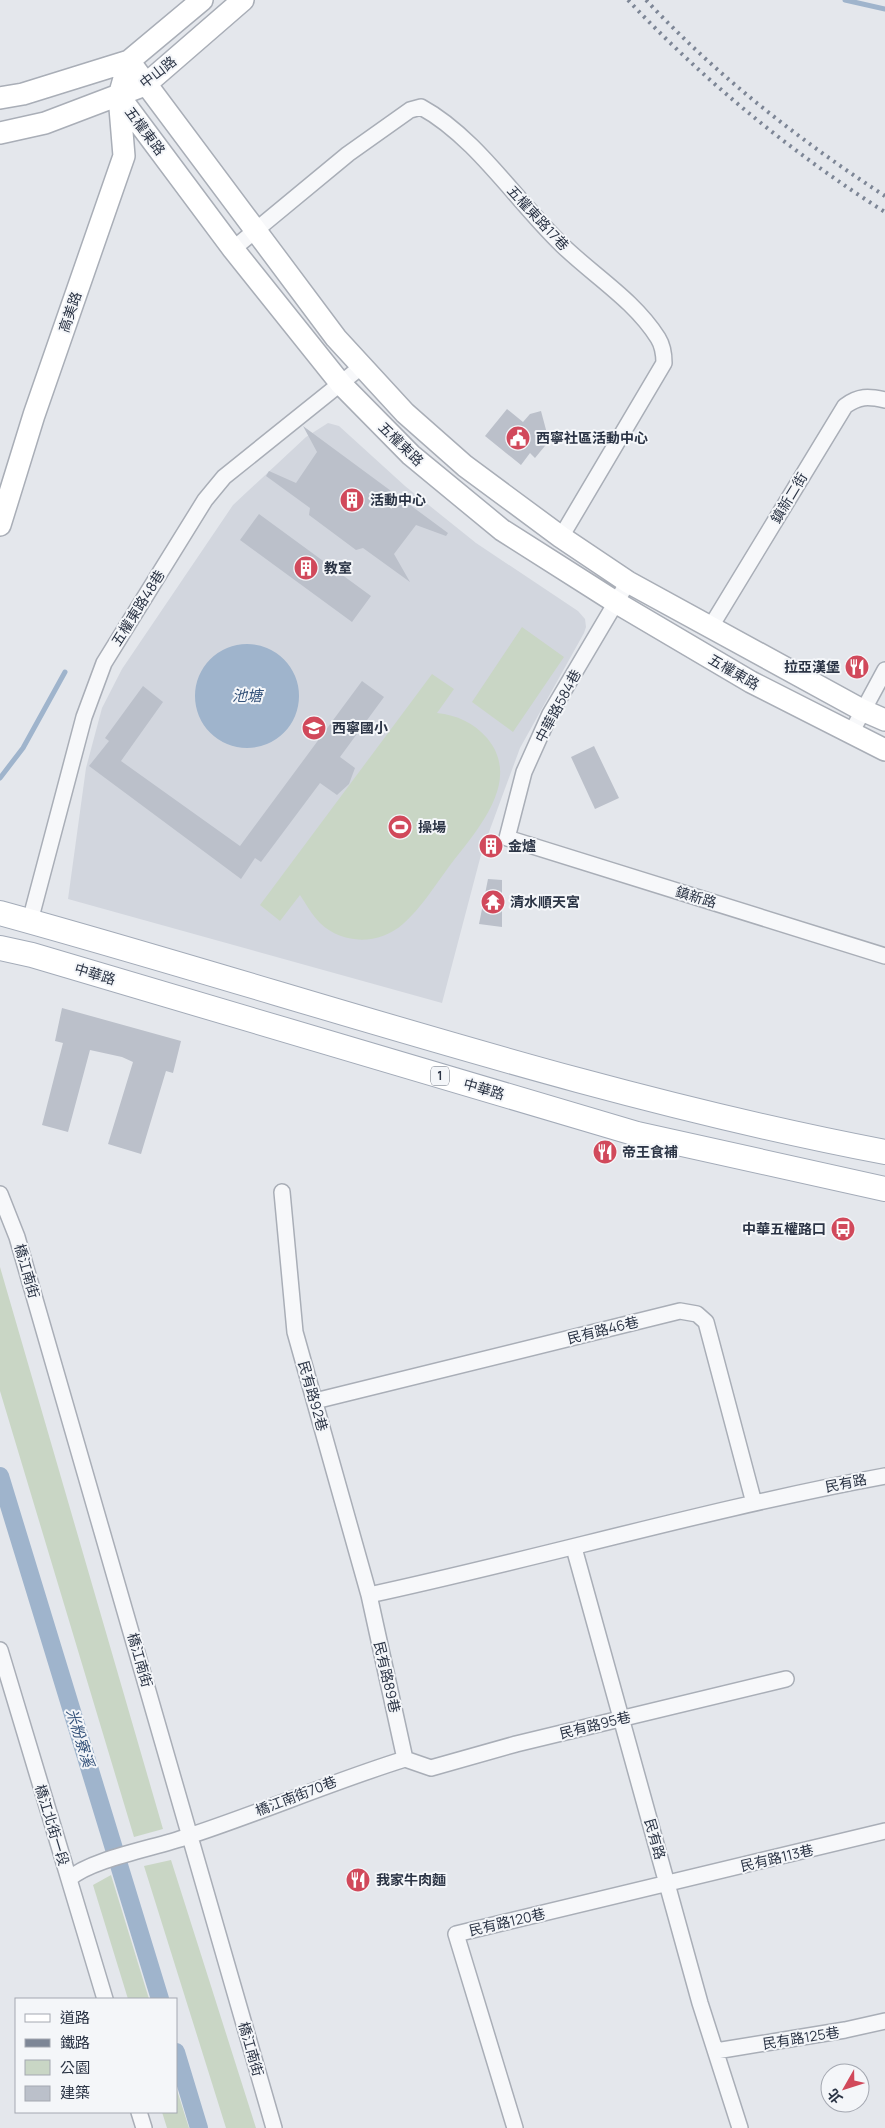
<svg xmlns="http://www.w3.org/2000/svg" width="885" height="2128" viewBox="0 0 885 2128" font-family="Manrope,'Noto Sans TC',sans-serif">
  <rect width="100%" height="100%" fill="#e4e7ec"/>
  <!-- built -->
  <path fill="#d2d6de" d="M328 423 339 426 405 486 476 543 578 611 585 619 586 627 584 633 520 748 482 851 442 1003 68 899 86 768 102 708 122 669 233 505 306 437Z"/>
  <!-- green -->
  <path fill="#c9d6c5" d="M522 627 564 657 513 732 472 702Z
    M432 674 454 689 437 713C457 715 474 723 487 738 524 782 474 833 448 868 434 887 421 908 403 924 379 945 343 945 320 923 312 915 306 904 300 895L280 921 260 905Z
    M0 1267 163 1829 134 1837 0 1391Z
    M171 1860 256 2128H226L144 1866Z
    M111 1875 149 1999H128L93 1885Z
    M176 2087 189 2128H167L162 2112H176Z"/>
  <!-- water -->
  <path fill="#9fb4cc" d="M195 696a52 52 0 1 1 104 0a52 52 0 1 1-104 0Z"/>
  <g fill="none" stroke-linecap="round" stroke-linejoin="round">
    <!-- stream -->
    <path stroke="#9fb4cc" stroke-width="5" d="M845 0 885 9
      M0 778 23 748 65 672"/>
    <!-- canal -->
    <path stroke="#9fb4cc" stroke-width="18" d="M0 1476 160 1999
      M176 2052 199 2128"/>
  </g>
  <!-- building -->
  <path fill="#bbc0ca" d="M507 409 523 422 530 414 541 411 549 441 535 458 530 453 521 465 485 436Z
    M303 426 448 533 446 536 416 525 394 554 410 582 363 548 356 550 309 515 310 508 266 476 269 471 296 483 317 452Z
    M259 514 371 596 352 622 240 540Z
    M362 681 384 697 340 757 355 768 349 784 337 795 320 783 261 862 255 858 241 879 89 766 109 741 105 738 143 686 163 702 121 761 240 846Z
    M594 746 619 798 595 809 571 757Z
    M488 879 502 880V927L479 924Z
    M62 1008 181 1041 173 1073 166 1071 141 1154 108 1144 133 1062 122 1057 90 1050 68 1132 42 1125 63 1043 55 1041Z"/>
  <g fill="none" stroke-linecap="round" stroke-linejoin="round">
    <defs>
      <path id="street" d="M233 249 348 154 410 110 421 107C476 137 517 202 562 245 594 276 634 300 658 338 663 346 664 354 664 363L561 537
        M628 582 550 714 524 772 507 838 885 956
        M710 628 845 406C859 396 868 396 885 400
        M851 733 885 670
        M30 921 84 717 104 663 205 500 224 477 361 367
        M282 1192 295 1332 369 1595 405 1759
        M0 1194 17 1237 274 2128
        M315 1401 680 1311 697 1314 706 1322 754 1503
        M574 1548 700 2003 740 2128
        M369 1595C541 1558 711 1508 885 1476
        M0 1650 105 1999
        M405 1759 431 1768 516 1744 786 1679
        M69 1879C91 1859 155 1848 186 1837 260 1813 331 1782 405 1759
        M716 2051 845 2030 885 2021
        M139 2112 144 2128
        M515 2128 456 1934 885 1831"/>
      <path id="secondary" d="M129 61 336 338 405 413 465 466 561 537 628 582 862 710 885 720
        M119 96 233 249 341 384 411 455 502 530 617 603 751 682 885 750
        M0 98 23 94 129 61 202 0
        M0 133 45 123 145 85 243 0
        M0 525 34 415 124 156 119 96 129 61"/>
      <path id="primary" d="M0 913C295 994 585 1095 885 1152
        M0 948 32 955 637 1134 885 1189"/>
    </defs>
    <!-- street casing -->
    <use href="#street" stroke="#a9aeb7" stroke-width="18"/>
    <!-- secondary casing -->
    <use href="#secondary" stroke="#a9aeb7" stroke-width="24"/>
    <!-- primary casing -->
    <use href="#primary" stroke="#a3abb8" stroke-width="26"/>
    <!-- street -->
    <use href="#street" stroke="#f7f8fa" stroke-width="15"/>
    <!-- secondary -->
    <use href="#secondary" stroke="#fff" stroke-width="21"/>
    <!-- primary -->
    <use href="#primary" stroke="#fff" stroke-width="24"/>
    <!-- rail -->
    <path stroke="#7d8696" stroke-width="4" stroke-dasharray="2.5 5" stroke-linecap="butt" d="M628 0C702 79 793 154 885 212
      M646 0C716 75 799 140 885 196"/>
  </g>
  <!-- icons -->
  <defs>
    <symbol id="civic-disc" viewBox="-11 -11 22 22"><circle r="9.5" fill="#d1495b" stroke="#f4f6f9"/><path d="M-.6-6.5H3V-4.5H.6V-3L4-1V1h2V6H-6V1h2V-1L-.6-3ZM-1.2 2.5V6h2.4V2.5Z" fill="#fff"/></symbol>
    <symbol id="building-disc" viewBox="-11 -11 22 22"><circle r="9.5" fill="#d1495b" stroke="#f4f6f9"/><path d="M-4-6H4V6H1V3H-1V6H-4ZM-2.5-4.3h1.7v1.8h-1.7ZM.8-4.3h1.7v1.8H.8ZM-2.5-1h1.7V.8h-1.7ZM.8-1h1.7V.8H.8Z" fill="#fff"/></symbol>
    <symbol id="restaurant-disc" viewBox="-11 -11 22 22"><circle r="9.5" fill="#d1495b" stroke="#f4f6f9"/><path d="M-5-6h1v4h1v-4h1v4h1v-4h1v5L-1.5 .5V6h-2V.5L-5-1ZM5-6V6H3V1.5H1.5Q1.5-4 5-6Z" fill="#fff"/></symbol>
    <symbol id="school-disc" viewBox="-11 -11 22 22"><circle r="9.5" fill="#d1495b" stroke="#f4f6f9"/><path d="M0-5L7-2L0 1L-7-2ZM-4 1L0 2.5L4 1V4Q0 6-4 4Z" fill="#fff"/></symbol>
    <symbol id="stadium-disc" viewBox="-11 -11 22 22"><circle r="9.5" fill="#d1495b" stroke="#f4f6f9"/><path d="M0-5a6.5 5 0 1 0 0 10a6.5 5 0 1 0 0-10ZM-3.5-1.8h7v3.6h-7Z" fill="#fff"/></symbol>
    <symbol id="temple-disc" viewBox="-11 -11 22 22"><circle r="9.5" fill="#d1495b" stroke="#f4f6f9"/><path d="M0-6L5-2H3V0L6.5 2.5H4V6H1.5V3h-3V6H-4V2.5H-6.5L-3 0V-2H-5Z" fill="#fff"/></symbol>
    <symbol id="bus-disc" viewBox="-11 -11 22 22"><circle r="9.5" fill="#d1495b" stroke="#f4f6f9"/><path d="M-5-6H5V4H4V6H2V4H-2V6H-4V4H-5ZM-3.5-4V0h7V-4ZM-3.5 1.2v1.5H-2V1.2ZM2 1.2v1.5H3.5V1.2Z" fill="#fff"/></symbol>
  </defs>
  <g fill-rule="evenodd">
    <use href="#civic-disc" x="504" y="424" width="28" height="28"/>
    <use href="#building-disc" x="338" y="486" width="28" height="28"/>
    <use href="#building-disc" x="292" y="554" width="28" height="28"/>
    <use href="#restaurant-disc" x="843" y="653" width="28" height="28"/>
    <use href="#school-disc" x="300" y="714" width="28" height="28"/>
    <use href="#stadium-disc" x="386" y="813" width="28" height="28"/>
    <use href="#building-disc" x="477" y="832" width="28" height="28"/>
    <use href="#temple-disc" x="479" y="888" width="28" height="28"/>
    <use href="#restaurant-disc" x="591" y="1138" width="28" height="28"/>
    <use href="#bus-disc" x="829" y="1215" width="28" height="28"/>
    <use href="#restaurant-disc" x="344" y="1866" width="28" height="28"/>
  </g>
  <g text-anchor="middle" stroke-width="4" stroke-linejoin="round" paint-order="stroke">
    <!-- shield labels -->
    <rect fill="#f4f6f9" stroke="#676e7b" stroke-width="1" x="431" y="1066.5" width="18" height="19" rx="4"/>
    <g font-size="12" font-weight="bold" fill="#2b3445">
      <text x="440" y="1080">1</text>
    </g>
    <!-- street labels -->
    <g font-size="14" fill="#2b3445" stroke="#f4f6f9">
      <text transform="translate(158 72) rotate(-38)" y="5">中山路</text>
      <text transform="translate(145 131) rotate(53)" y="5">五權東路</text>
      <text transform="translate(538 218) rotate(47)" y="5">五權東路17巷</text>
      <text transform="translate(70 312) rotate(-71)" y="5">高美路</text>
      <text transform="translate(401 444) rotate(44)" y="5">五權東路</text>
      <text transform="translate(789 498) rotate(-59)" y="5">鎮新二街</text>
      <text transform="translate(138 608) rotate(-58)" y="5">五權東路48巷</text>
      <text transform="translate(734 672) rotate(30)" y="5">五權東路</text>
      <text transform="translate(558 706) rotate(-62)" y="5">中華路584巷</text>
      <text transform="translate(696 897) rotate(17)" y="5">鎮新路</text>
      <text transform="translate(95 974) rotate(17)" y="5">中華路</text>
      <text transform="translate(484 1089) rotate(16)" y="5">中華路</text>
      <text transform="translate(27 1271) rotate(74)" y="5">橋江南街</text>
      <text transform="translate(603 1330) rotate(-14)" y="5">民有路46巷</text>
      <text transform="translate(313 1396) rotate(74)" y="5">民有路92巷</text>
      <text transform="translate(846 1483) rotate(-11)" y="5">民有路</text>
      <text transform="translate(140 1660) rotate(74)" y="5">橋江南街</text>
      <text transform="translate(387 1677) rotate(77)" y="5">民有路89巷</text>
      <text transform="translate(595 1725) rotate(-14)" y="5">民有路95巷</text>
      <text transform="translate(296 1796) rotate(-21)" y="5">橋江南街70巷</text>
      <text transform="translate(52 1825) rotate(73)" y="5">橋江北街一段</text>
      <text transform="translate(655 1839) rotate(74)" y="5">民有路</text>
      <text transform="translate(777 1858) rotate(-13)" y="5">民有路113巷</text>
      <text transform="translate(507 1922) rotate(-13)" y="5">民有路120巷</text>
      <text transform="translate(801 2038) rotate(-9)" y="5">民有路125巷</text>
      <text transform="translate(251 2049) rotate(74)" y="5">橋江南街</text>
    </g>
    <!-- poi labels -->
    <g font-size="14" font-weight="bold" fill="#2b3445" stroke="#f4f6f9" text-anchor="start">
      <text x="536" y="443">西寧社區活動中心</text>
      <text x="370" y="505">活動中心</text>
      <text x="324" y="573">教室</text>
      <text x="840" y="672" text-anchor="end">拉亞漢堡</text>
      <text x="332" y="733">西寧國小</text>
      <text x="418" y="832">操場</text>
      <text x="508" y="851">金爐</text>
      <text x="510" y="907">清水順天宮</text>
      <text x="622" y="1157">帝王食補</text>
      <text x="826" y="1234" text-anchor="end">中華五權路口</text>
      <text x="376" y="1885">我家牛肉麵</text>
    </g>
    <!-- water labels -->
    <g font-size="15" font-style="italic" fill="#34527a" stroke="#f4f6f9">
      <text x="247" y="701">池塘</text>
      <text transform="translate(80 1738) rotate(73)" y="5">米粉寮溪</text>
    </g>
  </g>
  <!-- legend -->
  <rect x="15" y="1998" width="162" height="115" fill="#f4f6f9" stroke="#a4a8b1"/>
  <rect x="25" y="2014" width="25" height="8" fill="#ffffff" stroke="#a4a8b1"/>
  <text x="60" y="2023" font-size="15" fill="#2b3445">道路</text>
  <rect x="25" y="2039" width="25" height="8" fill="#7d8696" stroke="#a4a8b1"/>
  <text x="60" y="2048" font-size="15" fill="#2b3445">鐵路</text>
  <rect x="25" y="2060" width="25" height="15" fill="#c9d6c5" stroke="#a4a8b1"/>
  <text x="60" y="2073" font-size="15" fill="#2b3445">公園</text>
  <rect x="25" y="2086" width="25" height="15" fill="#bbc0ca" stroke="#a4a8b1"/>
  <text x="60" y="2098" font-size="15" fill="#2b3445">建築</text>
  <!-- north arrow -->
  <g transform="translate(845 2088) rotate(231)"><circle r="24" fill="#f4f6f9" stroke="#a4a8b1"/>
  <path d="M0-4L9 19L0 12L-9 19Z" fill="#d1495b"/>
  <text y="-8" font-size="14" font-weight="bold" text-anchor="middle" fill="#2b3445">北</text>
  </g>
</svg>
